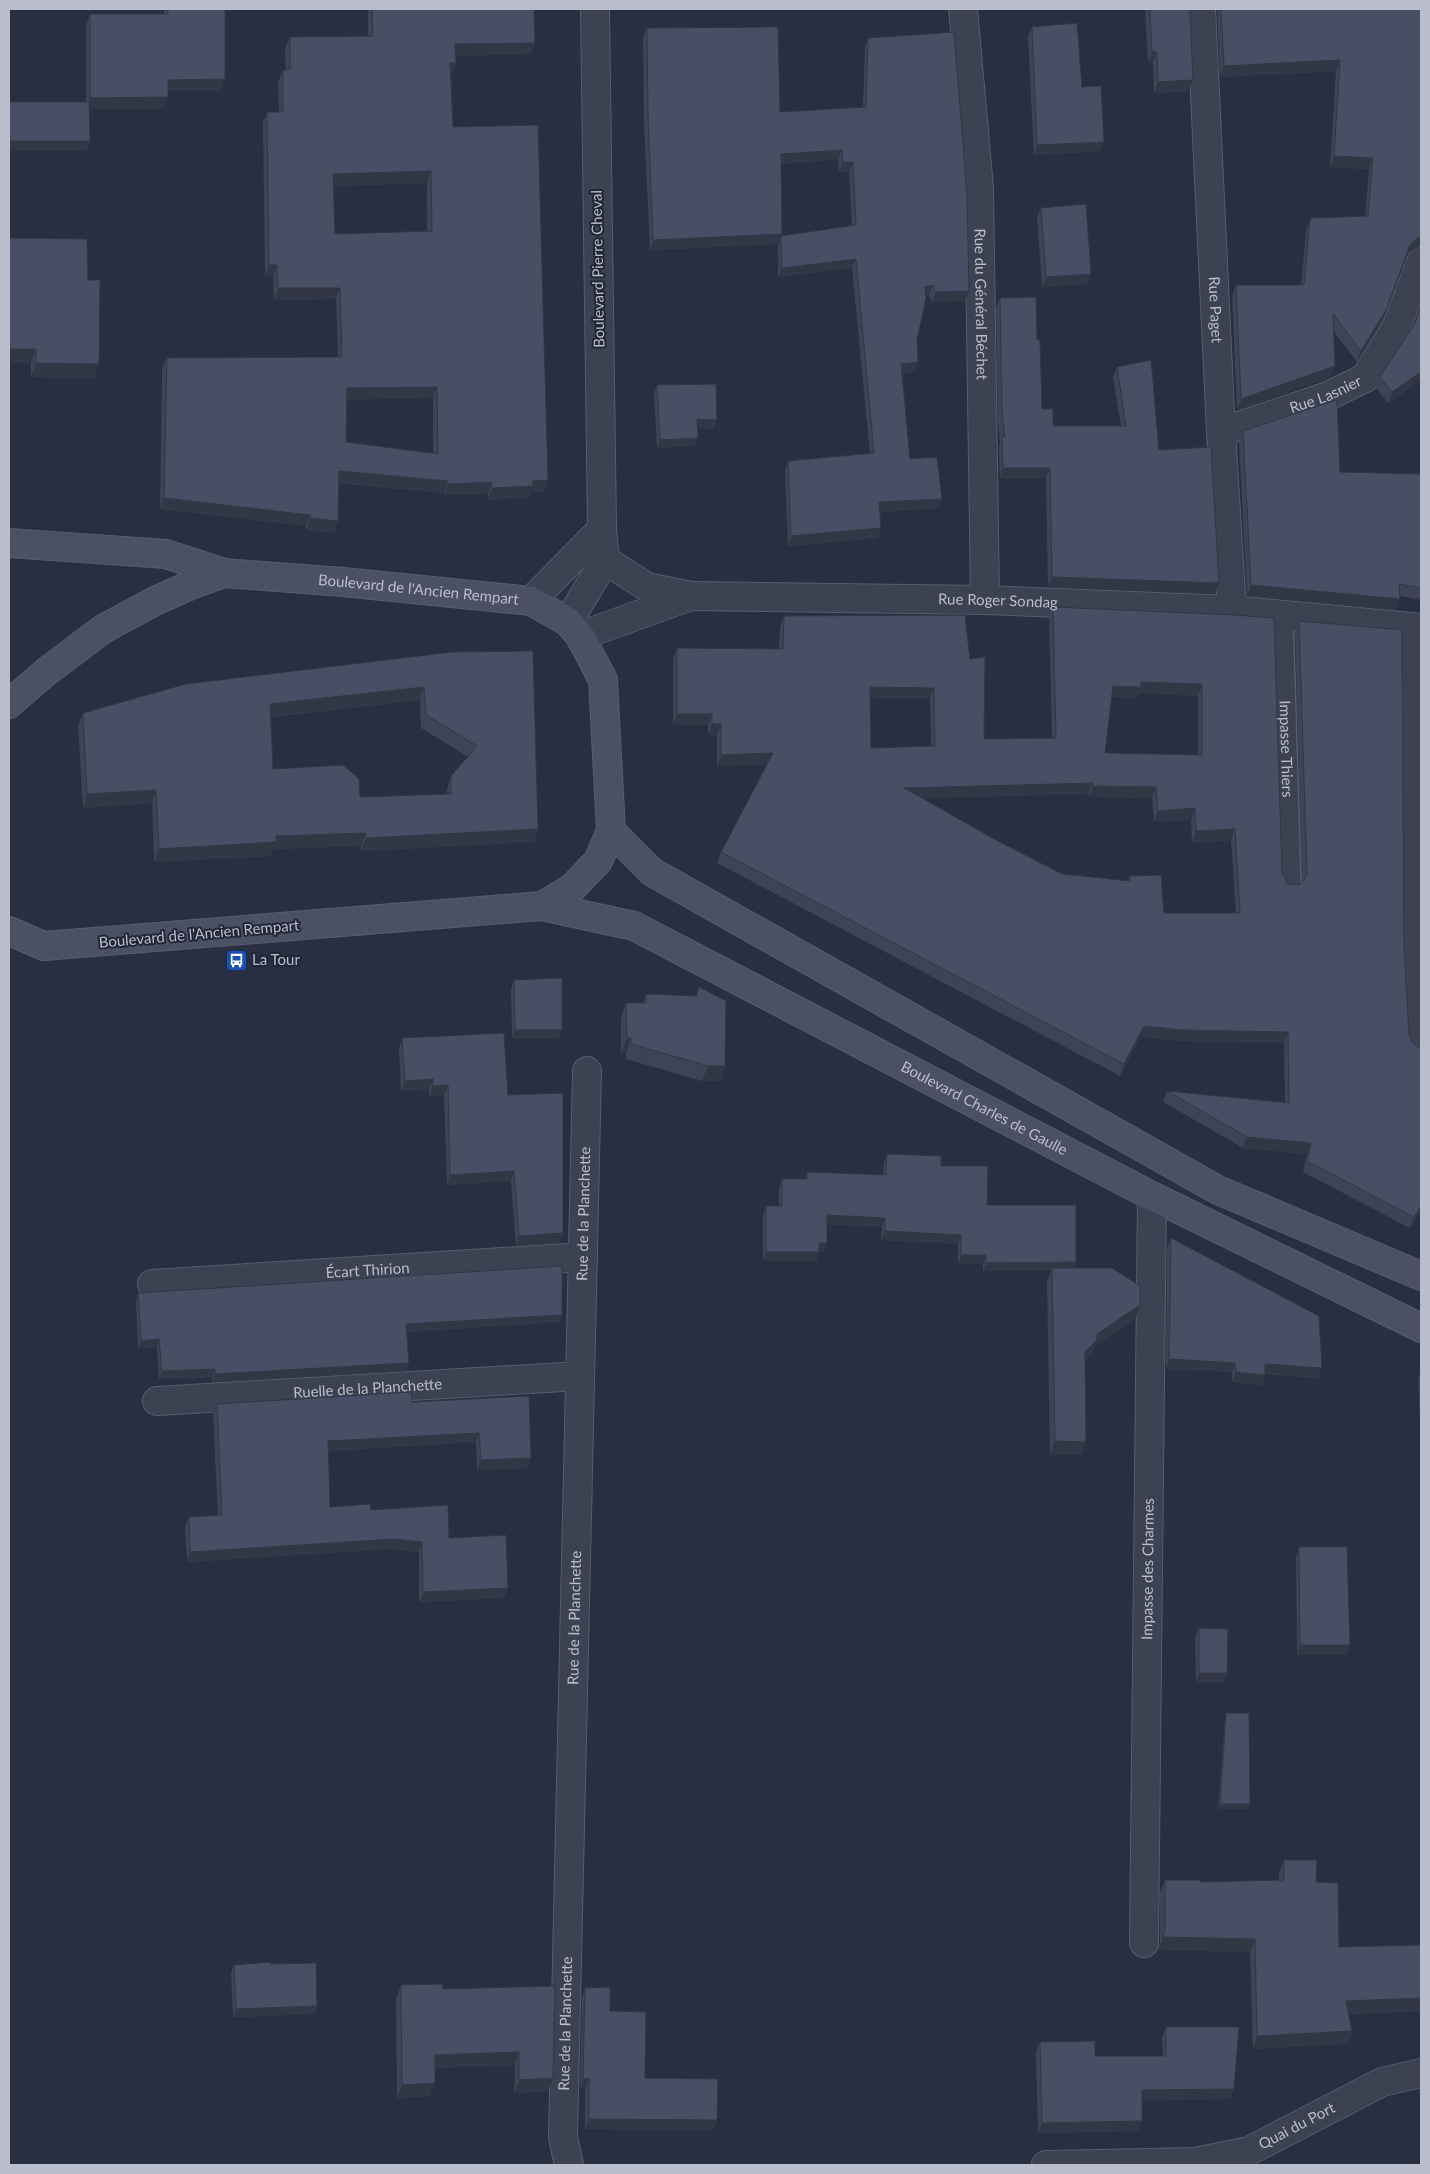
<svg xmlns="http://www.w3.org/2000/svg" width="1430" height="2174" viewBox="0 0 1430 2174" font-family="Lato,sans-serif">
  <rect width="100%" height="100%" fill="#282f42"/>
  <g fill="none" stroke-linecap="round" stroke-linejoin="round">
    <defs>
      <g id="lane">
        <path id="s1" d="M1282 614 1290 884"/>
      </g>
      <g id="street">
        <path id="s2" d="M963 9 979 188 985 600"/>
        <path id="s3" d="M1201 9 1221 432 1232 610"/>
        <path id="s4" d="M1221 432 1328 396 1365 378 1396 328 1421 262"/>
        <path d="M605 560 647 587 691 596"/>
        <path d="M531 601 602 529"/>
        <path d="M568 622 605 560 602 529 595 9"/>
        <path d="M1413 627 1416 959 1421 1044"/>
        <path id="s5" d="M580 636 691 596 985 600 1232 610 1421 628"/>
        <path id="s6" d="M152 1284 583 1257"/>
        <path id="s7" d="M157 1401 580 1376"/>
        <path id="s8" d="M1144 1943 1152 1196"/>
        <path id="s9" d="M569 2165 563 2137 587 1071"/>
        <path id="s10" d="M1046 2165 1195 2162 1249 2151 1382 2082 1421 2073"/>
      </g>
      <g id="secondary">
        <path d="M9 543 166 554 224 573"/>
        <path id="s11" d="M9 704 46 672 103 629 155 601 193 584 224 573 343 582 531 601 568 622 580 636 603 680 611 831 598 861 572 888 542 906 44 946 9 931"/>
        <path d="M611 831 652 872 1218 1190 1421 1276"/>
        <path id="s12" d="M542 906 634 926 1152 1196 1421 1328"/>
      </g>
    </defs>
    <!-- lane casing -->
    <use href="#lane" stroke="#585d6c" stroke-width="24"/>
    <!-- street casing -->
    <use href="#street" stroke="#585d6c" stroke-width="30"/>
    <!-- secondary casing -->
    <use href="#secondary" stroke="#585d6c" stroke-width="30"/>
    <!-- lane -->
    <use href="#lane" stroke="#3c4252" stroke-width="21"/>
    <!-- street -->
    <use href="#street" stroke="#3c4252" stroke-width="28"/>
    <!-- secondary -->
    <use href="#secondary" stroke="#4b5064" stroke-width="28"/>
  </g>
  <!-- wall -->
  <path fill="#3e4456" fill-rule="evenodd" d="M164 9H225L221 91H168L164 109H89L90 141 86 151V25L90 14H164Z
    M368 9H534L535 43 531 54 455 56 452 75H451L453 127 544 492H531L529 497 488 500V494L444 495V493L338 483V521L334 533 306 530V526L160 509 162 369 167 358 338 357 336 299 274 300 273 276 265 277 263 123 267 112H279L278 82 283 70H286L285 48 290 37 368 36ZM427 183V232L335 234 333 186ZM433 398V453L346 442 347 399Z
    M1145 9H1190L1193 80 1189 91 1154 93 1153 63 1148 62Z
    M1217 9H1421L1419 247 1412 250 1406 256 1382 321 1357 362 1334 332 1331 377 1237 410 1232 296 1236 285H1301L1306 231 1310 220 1365 217 1369 169 1330 167 1336 71 1220 77Z
    M1032 27 1082 87 1100 151 1034 155 1028 36Z
    M647 28 780 112 863 107 865 48 868 38 965 301 932 302 929 295 926 296 917 340 918 362 914 372 902 373 910 459 942 499 938 508 880 512 881 528 878 538 788 546 785 471 788 461 870 454 852 268 778 277V246L781 236 852 225 849 171 839 172 838 159 781 164 778 244 650 250 644 124 643 38Z
    M1041 208 1091 274 1087 284 1042 287 1037 218Z
    M9 238 99 364 94 378 31 377V363H9Z
    M1000 298 1037 340 1042 409 1053 426H1121L1113 378 1117 367 1159 450 1215 594 1048 587 1046 478 1000 479 999 447 1000 443 998 422 996 308Z
    M1415 323 1421 380 1388 403 1376 388 1380 377Z
    M657 385 714 429 697 428 698 438 695 446 657 448 654 394Z
    M1243 431 1340 472 1421 474V600L1400 596 1396 610 1247 596 1239 443Z
    M1053 607 1235 615 1282 873 1288 884 1294 885 1300 884 1302 882 1295 632 1299 621 1404 948 1409 1034 1412 1042 1418 1047 1421 1048V1210L1410 1228 1303 1172 1307 1154 1243 1148 1163 1102 1167 1091 1285 1102 1284 1043 1179 1041 1140 1037 1120 1076 717 863 721 852 768 764 717 766V736L708 735V725H673V659L677 648 779 649 780 627 784 616 970 659 984 739 1052 738 1049 618ZM1139 693 1198 696V755L1105 753 1112 697 1137 698ZM870 698 930 699 931 746 871 748ZM1088 794 1089 797 1152 798 1154 822 1191 820 1192 843 1231 840 1236 913H1164L1129 876 1128 881 1062 874 996 840 922 798Z
    M452 652 538 829 534 842 361 851V846L273 849 271 856 154 862 152 803 83 808 78 726 83 713ZM420 700 421 728 468 757 451 776 447 789V794L360 797 273 769 271 717Z
    M514 980 559 1039H512L511 989Z
    M646 994 725 1066 720 1081H702L626 1059V1053H621V1018L626 1003H643Z
    M402 1038 508 1095 563 1233 559 1243 516 1246 511 1181 447 1185 444 1095 429 1096V1089L401 1091 399 1048Z
    M887 1154 941 1166 987 1205 1076 1262 1074 1268 1140 1305 1135 1319 1095 1346 1092 1354 1085 1361 1086 1442 1081 1455H1050L1047 1282 1051 1271H983V1264H958V1244L881 1240 882 1227 827 1224 824 1252H819L816 1261H763V1215L766 1206H779V1188L782 1179H805L807 1172 883 1175 884 1163Z
    M1171 1238 1318 1378 1265 1374 1262 1385 1232 1382V1372L1166 1369 1167 1248Z
    M138 1293 562 1315 560 1322 407 1332 406 1371 212 1382V1377L159 1379 157 1347 138 1348 136 1301Z
    M1421 1370V1441L1418 1379Z
    M412 1402 531 1458 527 1468 477 1470 476 1442 328 1451 330 1507 371 1510 449 1538 508 1588 504 1598 419 1602V1552L390 1549 187 1562 185 1527 189 1517 218 1516 213 1413 217 1404Z
    M1299 1547 1350 1645 1346 1655H1297L1296 1558Z
    M1199 1628 1224 1683 1196 1682 1195 1638Z
    M1226 1713 1250 1804 1248 1809H1218L1225 1718Z
    M1421 1843V1864L1420 1846Z
    M1284 1860 1316 1882 1339 1947 1421 2011 1349 2014 1352 2031 1347 2044 1253 2049 1250 1952 1158 1950 1160 1943V1893L1165 1880 1200 1882 1279 1880V1873Z
    M234 1965 317 2006 314 2014 233 2017 231 1973Z
    M401 1985 443 1989 553 2078 548 2091 514 2093 515 2065 435 2068 430 2096 397 2098 396 1998Z
    M585 1988 610 2011 645 2078 717 2120 713 2130 585 2129V2089H580L582 1998Z
    M1166 2027 1230 2099 1142 2100 1138 2131 1038 2133 1036 2052 1040 2042 1095 2056H1163L1162 2037Z"/>
  <!-- shaded-wall -->
  <path fill="#323746" d="M535 43 531 54 451 56 455 44Z
    M1152 51 1157 52 1153 63 1148 62Z
    M1340 60 1336 71 1220 77 1224 66Z
    M450 63H456L452 75H446Z
    M225 79 221 91H164L168 80Z
    M1193 80 1189 91 1154 93 1158 82Z
    M168 97 164 109H86L90 98Z
    M9 141H90L86 151H9Z
    M1104 142 1100 151 1034 155 1037 145Z
    M842 150 838 159 777 164 781 154Z
    M1334 156 1373 158 1369 169 1330 167Z
    M843 162H853L849 171 839 172Z
    M431 171 427 183 329 186 333 174Z
    M782 234 778 244 650 250 653 240Z
    M1421 236V247H1419L1412 250 1406 256 1382 321 1357 362 1361 351 1410 245 1416 239Z
    M856 259 852 268 778 277 782 268Z
    M269 265H277L273 276 265 277Z
    M1091 274 1087 284 1042 287 1046 277Z
    M933 285 929 295 922 297 925 287Z
    M278 288H340L336 299 274 300Z
    M969 291 965 301 932 302 936 292Z
    M9 349H36L31 363H9Z
    M918 362 914 372 897 374 901 364Z
    M36 363 99 364 94 378 31 377Z
    M1335 366 1331 377 1237 410 1241 399Z
    M1421 372V380L1388 403 1392 392Z
    M437 387 433 398 343 400 347 388Z
    M697 419 717 420 714 429 694 428Z
    M698 438 695 446 657 448 660 440Z
    M1003 468H1050L1046 478 1000 479Z
    M339 471 448 481 444 493 334 482Z
    M548 480 544 492H531L529 497 488 500 492 488 533 481Z
    M492 482 488 494 444 495 448 484Z
    M164 498 310 515 306 526 160 509Z
    M942 499 938 508 875 512 879 502Z
    M310 518 338 521 334 533 306 530Z
    M881 528 878 538 788 546 791 536Z
    M1052 577 1219 583 1215 594 1048 587Z
    M1251 585 1400 599 1396 610 1247 596Z
    M1141 682 1202 684 1198 696 1139 693 1137 698 1109 697 1113 686Z
    M424 687 420 700 265 717 270 704Z
    M870 687 934 688 930 699 866 698Z
    M677 714H712L708 725H673Z
    M712 724H721L717 736 708 735Z
    M773 753 769 764 717 766 721 755Z
    M1093 783 1088 794 900 799 904 788Z
    M1093 786 1156 787 1152 798 1089 797Z
    M156 790 152 803 83 808 87 794Z
    M1195 808 1191 820 1154 822 1158 811Z
    M538 829 534 842 361 851 366 838Z
    M1235 829 1231 840 1192 843 1196 831Z
    M366 833 361 846 273 849 271 856 154 862 159 849 276 836Z
    M1144 1026 1288 1032 1284 1043 1179 1041 1140 1037 1120 1076 1124 1064Z
    M515 1030H562L559 1039H512Z
    M627 1038H631L626 1053H621Z
    M708 1066H725L720 1081H702Z
    M433 1079 429 1089 401 1091 405 1081Z
    M448 1085 444 1095 429 1096 433 1086Z
    M1247 1137 1311 1143 1307 1154 1243 1148Z
    M514 1171 511 1181 447 1185 450 1175Z
    M1421 1206V1210L1410 1228 1414 1217Z
    M827 1215 885 1218 882 1227 824 1224Z
    M885 1231 961 1235 958 1244 881 1240Z
    M563 1233 559 1243 516 1246 519 1236Z
    M819 1243H827L824 1252H815Z
    M766 1252H819L816 1261H763Z
    M961 1255H986L983 1264H958Z
    M1076 1262 1073 1271 1052 1268 1051 1271H983L986 1263Z
    M1140 1305 1135 1319 1095 1346 1092 1354 1080 1366 1085 1352 1097 1334Z
    M562 1315 560 1322 403 1332 406 1324Z
    M159 1339 157 1347 138 1348 141 1341Z
    M1169 1359 1235 1363 1232 1372 1166 1369Z
    M409 1363 406 1371 212 1382 215 1374Z
    M1265 1364 1322 1368 1318 1378 1262 1373Z
    M215 1369 212 1377 159 1379 162 1371Z
    M1236 1372 1265 1375 1262 1385 1232 1382Z
    M479 1433 476 1442 325 1451 328 1441Z
    M1055 1441 1086 1442 1081 1455H1050Z
    M531 1458 527 1468 477 1470 481 1460Z
    M393 1539 422 1542 419 1552 390 1549 187 1562 190 1552Z
    M508 1588 504 1598 419 1602 423 1592Z
    M1300 1645H1350L1346 1655H1297Z
    M1199 1673H1227L1224 1683 1196 1682Z
    M1220 1804H1250L1248 1809H1218Z
    M1163 1937 1255 1939 1250 1952 1158 1950Z
    M1421 1998V2011L1341 2014 1346 2001Z
    M317 2006 314 2014 233 2017 236 2009Z
    M1352 2031 1347 2044 1253 2049 1257 2036Z
    M519 2052 515 2065 431 2068 435 2055Z
    M553 2078 548 2091 514 2093 519 2080Z
    M589 2078 585 2089H580L583 2079Z
    M435 2083 430 2096 397 2098 402 2085Z
    M1234 2089 1230 2099 1138 2101 1142 2090Z
    M589 2119 717 2120 713 2130 585 2129Z
    M1142 2121 1138 2131 1038 2133 1042 2123Z"/>
  <!-- building -->
  <path fill="#484f64" stroke="#323746" fill-rule="evenodd" d="M168 9H225V79L168 80V97L90 98V14H168Z
    M372 9H534L535 43 455 44 456 63H450L453 127 538 125 548 480 533 481V486L492 488V482L448 484V481L339 471 338 521 310 518V515L164 498 167 358 342 357 340 288H278L277 265H269L267 112H283V70H290V37L373 36ZM431 171 432 231 335 234 333 174ZM437 387 438 454 346 442 347 388Z
    M1150 9H1190L1193 80 1158 82 1157 52 1152 51Z
    M1221 9H1421V236L1416 239 1410 245 1386 310 1361 351 1333 314 1335 366 1241 399 1236 285H1304L1310 220 1312 218 1368 216 1373 158 1334 156 1340 60 1224 66Z
    M1077 23 1082 87 1101 86 1104 142 1037 145 1032 27Z
    M778 27 780 112 866 107 868 38 954 32 967 195 969 291 936 292 933 285 925 287 926 298 917 340 918 362 901 364 910 459 937 457 942 499 879 502 881 528 791 536 788 461 874 453 856 259 782 268 781 236 856 225 853 162H843L842 150 781 154 782 234 653 240 648 114 647 28Z
    M9 102H89L90 141H9Z
    M1086 204 1091 274 1046 277 1041 208Z
    M9 238 87 239 88 280H100L99 364 36 363V349H9Z
    M1036 297 1037 340H1040L1042 409H1053V426H1126L1117 367 1151 360 1159 450 1211 447 1219 583 1052 577 1050 468H1003L1002 437H1005L1002 412 1000 298Z
    M1421 305V372L1392 392 1380 377 1415 323Z
    M716 384 717 420 697 419 698 438 660 440 657 385Z
    M1337 400 1340 472 1421 474V588L1399 584 1400 599 1251 585 1243 431Z
    M1053 607 1235 615 1274 618 1282 873 1288 884 1294 885 1300 884 1305 879 1307 873 1299 621 1402 630 1404 948 1409 1034 1412 1042 1418 1047 1421 1048V1206L1414 1217 1307 1161 1311 1143 1247 1137 1167 1091 1289 1103 1288 1032 1183 1030 1144 1026 1124 1064 721 852 773 753 721 755V724H712V714H677V648L783 649 784 616 965 615 970 659 985 657 984 739 1056 738ZM1141 682 1202 684V755L1105 753 1113 686 1141 687ZM870 687 934 688 935 746 871 748ZM1093 783V786L1156 787 1158 811 1195 808 1196 831 1235 829 1240 913H1164L1161 875 1129 876 1130 881 1062 874 996 840 904 788Z
    M533 651 538 829 366 838V833L276 836V842L159 849 156 790 87 794 83 713 186 684 452 652ZM424 687 426 715 477 746 451 776V794L360 797 359 779 343 765 273 769 270 704Z
    M562 978V1030H515L514 980Z
    M699 987 726 1001 725 1066H708L631 1044V1038H627L626 1003H646V994L696 996Z
    M504 1033 508 1095 563 1093V1233L519 1236 514 1171 450 1175 448 1085 433 1086V1079L405 1081 402 1038Z
    M887 1154 941 1156V1166H988L987 1205H1076V1262L986 1263V1255H961V1235L885 1231V1218L827 1215V1243H819V1252H766V1206H782V1179H807V1172L886 1175Z
    M1171 1238 1319 1316 1322 1368 1265 1364V1375L1236 1372 1235 1363 1169 1359Z
    M562 1266V1315L406 1324 409 1363 215 1374V1369L162 1371 159 1339 141 1341 138 1293Z
    M1052 1268H1112L1140 1286V1305L1097 1334V1340L1085 1352 1086 1442 1055 1441Z
    M411 1392 412 1402 529 1396 531 1458 481 1460 479 1433 328 1441 330 1507 370 1504 371 1510 448 1505 449 1538 506 1535 508 1588 423 1592 422 1542 393 1539 190 1552 189 1517 222 1515 217 1404Z
    M1299 1547H1347L1350 1645H1300Z
    M1199 1628 1228 1629 1227 1673H1199Z
    M1226 1713H1249L1250 1804H1220Z
    M1284 1860H1317L1316 1882 1338 1883 1339 1947 1421 1945V1998L1346 2001 1352 2031 1257 2036 1255 1939 1163 1937 1165 1930V1880H1200V1882L1284 1880Z
    M271 1962V1964L316 1963 317 2006 236 2009 234 1965Z
    M443 1984V1989L555 1986 553 2078 519 2080V2052L435 2055V2083L402 2085 401 1985Z
    M610 1987V2011L646 2012 645 2078 718 2079 717 2120 589 2119V2078L583 2079 585 1988Z
    M1166 2027H1239L1234 2089 1142 2090V2121L1042 2123 1040 2042 1095 2041V2056H1166Z"/>
  <!-- icons -->
  <defs>
    <symbol id="bus-square" viewBox="-11 -11 22 22"><rect x="-9" y="-9" width="18" height="18" rx="4" fill="#1a4fb4" stroke="#212737"/><path d="M-5-6H5V4H4V6H2V4H-2V6H-4V4H-5ZM-3.5-4V0h7V-4ZM-3.5 1.2v1.5H-2V1.2ZM2 1.2v1.5H3.5V1.2Z" fill="#fff"/></symbol>
  </defs>
  <g fill-rule="evenodd">
    <use href="#bus-square" x="224" y="948" width="25" height="25"/>
  </g>
  <g text-anchor="middle" stroke-width="4" stroke-linejoin="round" paint-order="stroke">
    <!-- street labels -->
    <g font-size="15" fill="#babecc" stroke="#212737">
      <text transform="translate(598 269) rotate(-91)" y="5">Boulevard Pierre Cheval</text>
      <text dy="5" stroke="none"><textPath href="#s2" startOffset="296">Rue du Général Béchet</textPath></text>
      <text dy="5" stroke="none"><textPath href="#s3" startOffset="301">Rue Paget</textPath></text>
      <text dy="5" stroke="none"><textPath href="#s4" startOffset="111">Rue Lasnier</textPath></text>
      <text dy="5" stroke="none"><textPath href="#s11" startOffset="449">Boulevard de l'Ancien Rempart</textPath></text>
      <text dy="5" stroke="none"><textPath href="#s5" startOffset="425">Rue Roger Sondag</textPath></text>
      <text dy="5" stroke="none"><textPath href="#s1" startOffset="135">Impasse Thiers</textPath></text>
      <text transform="translate(199 934) rotate(-5)" y="5">Boulevard de l'Ancien Rempart</text>
      <text dy="5" stroke="none"><textPath href="#s12" startOffset="489">Boulevard Charles de Gaulle</textPath></text>
      <text dy="5" stroke="none"><textPath href="#s9" startOffset="952">Rue de la Planchette</textPath></text>
      <text dy="5" stroke="none"><textPath href="#s6" startOffset="216">Écart Thirion</textPath></text>
      <text dy="5" stroke="none"><textPath href="#s7" startOffset="211">Ruelle de la Planchette</textPath></text>
      <text dy="5" stroke="none"><textPath href="#s8" startOffset="374">Impasse des Charmes</textPath></text>
      <text dy="5" stroke="none"><textPath href="#s9" startOffset="548">Rue de la Planchette</textPath></text>
      <text dy="5" stroke="none"><textPath href="#s9" startOffset="142">Rue de la Planchette</textPath></text>
      <text dy="5" stroke="none"><textPath href="#s10" startOffset="258">Quai du Port</textPath></text>
    </g>
    <!-- poi labels -->
    <g font-size="15" fill="#babecc" stroke="#212737" text-anchor="start">
      <text x="252" y="965">La Tour</text>
    </g>
  </g>
  <!-- border -->
  <rect width="1430" height="2174" fill="none" stroke="#babecc" stroke-width="20"/>
</svg>
